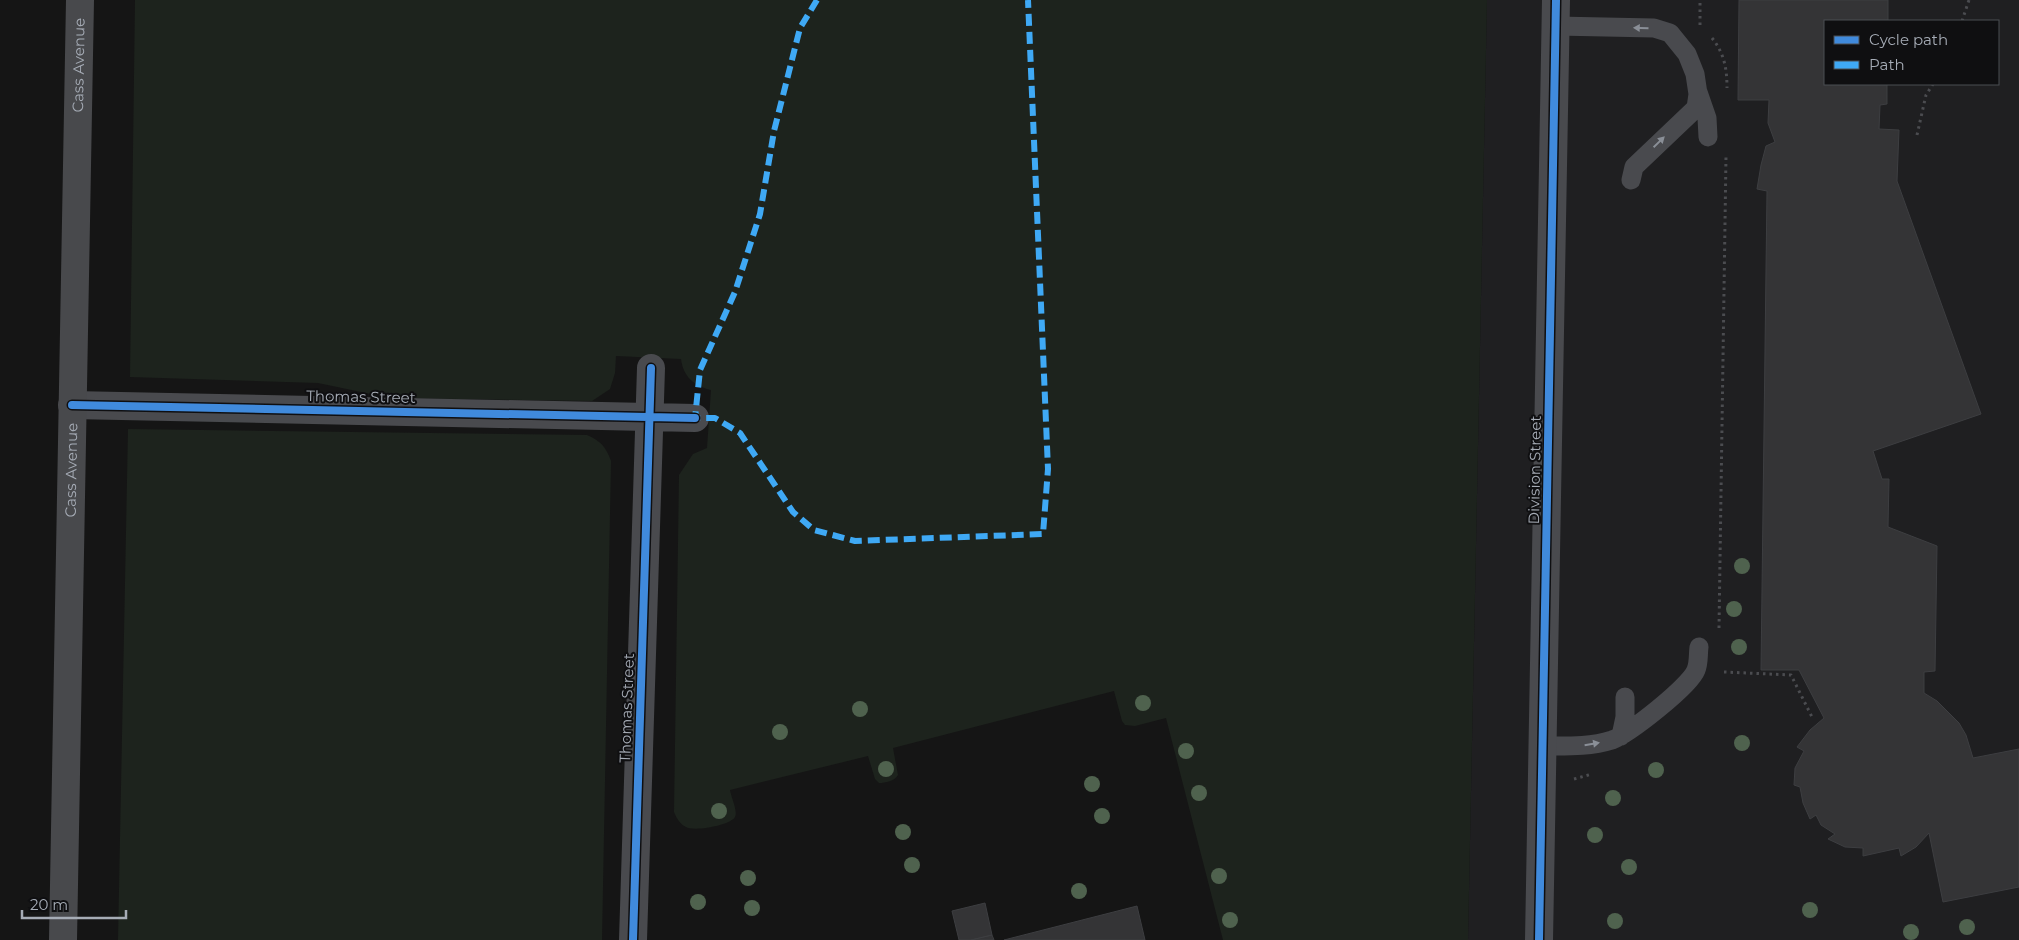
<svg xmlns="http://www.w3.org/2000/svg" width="2019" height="940" viewBox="0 0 2019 940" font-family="Montserrat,sans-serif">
  <rect width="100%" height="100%" fill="#151515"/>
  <!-- built -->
  <path fill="#1f1f21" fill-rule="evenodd" d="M1487 0H2019V940H1468ZM1825 21H1998V84H1825Z"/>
  <!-- green -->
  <path fill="#1d231d" d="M135 0H1487L1468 940H1223L1166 718 1135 726 1125 725 1122 721 1114 691 893 748 898 775C895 781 885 783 879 783L875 779 868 756 730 790C731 797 738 811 735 817 731 825 694 832 686 827 680 824 677 819 674 812L679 475 693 454 707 448 711 390C694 386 683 376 681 359L616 356 615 373 610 389 592 401 390 398 318 383 130 377Z
    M128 429 587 435C601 441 606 447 611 461L602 940H118Z"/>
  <!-- building -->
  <path fill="#343436" stroke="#3d3e41" d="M1739 0H1888V21H1825V84H1887V104L1880 105 1879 129 1899 130 1897 181 1981 414 1873 451 1882 479H1889L1888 527 1937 546 1935 671 1924 672V693L1937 701 1959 723 1966 735 1973 758 2019 749V887L1943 902 1929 833 1916 847 1901 856 1899 848 1863 856V848L1845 847 1828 839 1835 834 1821 825 1816 815 1810 819 1803 803 1800 787 1794 785 1795 768 1804 751 1797 747 1810 730 1824 718 1799 670H1761L1767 191 1757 189 1761 165 1766 146 1775 142 1768 123 1769 100H1738Z
    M985 903 992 935 971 940H959L952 911Z
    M1137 906 1145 940H1004Z
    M992 935 994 940H971Z"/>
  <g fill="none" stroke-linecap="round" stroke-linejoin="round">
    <!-- path -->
    <path stroke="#4b4c50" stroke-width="3" stroke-dasharray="2.5 4" stroke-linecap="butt" d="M1962 21 1969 0
      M1700 25V0
      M1712 38C1724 53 1727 68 1727 88
      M1917 135 1926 95 1933 84
      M1719 628 1726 156
      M1724 672 1791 675 1813 719
      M1574 779 1592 774"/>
    <!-- service -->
    <path stroke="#494a4e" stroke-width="19" d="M1556 26 1654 28 1670 33 1687 54 1695 74 1698 94 1696 108 1634 167 1631 180
      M1698 92 1707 118 1708 137
      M1621 736 1625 717V697
      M1544 746C1567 746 1590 747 1612 740 1629 734 1690 686 1696 670 1699 663 1698 654 1699 647"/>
    <!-- minor -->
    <path stroke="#494a4e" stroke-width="28" d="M72 405 695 418
      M633 940 651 368
      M1539 940 1556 0"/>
    <!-- secondary -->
    <path stroke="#48494c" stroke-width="28" id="s1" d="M63 940 80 0"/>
    <!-- quiet -->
    <path stroke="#3fa9f5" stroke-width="6" stroke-dasharray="12 6" stroke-linecap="butt" d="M817 0 800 28 774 131 760 214 735 292 700 370 695 418H715L740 433 793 512 814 530 855 541 1043 534 1048 469 1028 0"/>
    <defs>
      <path id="cycleway" d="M72 405 695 418
        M633 940 651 368
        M1539 940 1556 0"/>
    </defs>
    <!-- cycleway casing -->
    <use href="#cycleway" stroke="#0f0f11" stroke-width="11"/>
    <!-- cycleway -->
    <use href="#cycleway" stroke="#408adc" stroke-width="8"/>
  </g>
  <!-- trees -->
  <g fill="#4f624e">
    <circle cx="1742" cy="566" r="8"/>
    <circle cx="1734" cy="609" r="8"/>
    <circle cx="1739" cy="647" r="8"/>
    <circle cx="1143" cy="703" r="8"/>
    <circle cx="860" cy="709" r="8"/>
    <circle cx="780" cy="732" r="8"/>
    <circle cx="1742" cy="743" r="8"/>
    <circle cx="1186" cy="751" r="8"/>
    <circle cx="886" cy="769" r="8"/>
    <circle cx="1656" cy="770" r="8"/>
    <circle cx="1092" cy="784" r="8"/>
    <circle cx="1199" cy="793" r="8"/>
    <circle cx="1613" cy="798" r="8"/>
    <circle cx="719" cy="811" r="8"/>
    <circle cx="1102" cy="816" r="8"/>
    <circle cx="903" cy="832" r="8"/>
    <circle cx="1595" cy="835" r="8"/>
    <circle cx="912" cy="865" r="8"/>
    <circle cx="1629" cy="867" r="8"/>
    <circle cx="1219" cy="876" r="8"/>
    <circle cx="748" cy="878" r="8"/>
    <circle cx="1079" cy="891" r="8"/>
    <circle cx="698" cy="902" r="8"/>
    <circle cx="752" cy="908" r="8"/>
    <circle cx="1810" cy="910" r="8"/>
    <circle cx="1230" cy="920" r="8"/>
    <circle cx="1615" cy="921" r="8"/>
    <circle cx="1967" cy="927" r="8"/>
    <circle cx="1911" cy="932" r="8"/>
  </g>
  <!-- one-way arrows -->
  <defs><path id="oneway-solid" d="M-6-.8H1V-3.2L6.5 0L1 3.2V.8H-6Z" transform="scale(1.25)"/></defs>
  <g fill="#8a8f97">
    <use href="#oneway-solid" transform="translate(1641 28) rotate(-178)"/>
    <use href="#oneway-solid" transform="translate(1659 142) rotate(-44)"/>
    <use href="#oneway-solid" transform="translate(1592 744) rotate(-10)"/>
  </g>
  <g text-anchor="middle" stroke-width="4" stroke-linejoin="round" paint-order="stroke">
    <!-- street labels -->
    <g font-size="15" fill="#a6acb6" stroke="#0f0f11">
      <text dy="5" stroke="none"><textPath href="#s1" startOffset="875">Cass Avenue</textPath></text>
      <text transform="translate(361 397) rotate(1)" y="5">Thomas Street</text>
      <text dy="5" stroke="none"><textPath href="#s1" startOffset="470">Cass Avenue</textPath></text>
      <text transform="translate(1535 470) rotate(-89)" y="5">Division Street</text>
      <text transform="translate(627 708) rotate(-88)" y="5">Thomas Street</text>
    </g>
  </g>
  <!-- legend -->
  <rect x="1824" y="20" width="175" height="65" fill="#0f0f11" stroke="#4b4e53"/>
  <rect x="1834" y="36" width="25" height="8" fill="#408adc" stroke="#4b4e53"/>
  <text x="1869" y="45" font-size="15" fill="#a6acb6">Cycle path</text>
  <rect x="1834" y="61" width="25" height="8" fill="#3fa9f5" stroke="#4b4e53"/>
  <text x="1869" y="70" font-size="15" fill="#a6acb6">Path</text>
  <!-- scale -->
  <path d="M22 910v8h104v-8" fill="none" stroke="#a6acb6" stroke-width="2.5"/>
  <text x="30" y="910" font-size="15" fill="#a6acb6" stroke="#0f0f11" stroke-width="4" paint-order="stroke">20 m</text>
</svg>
